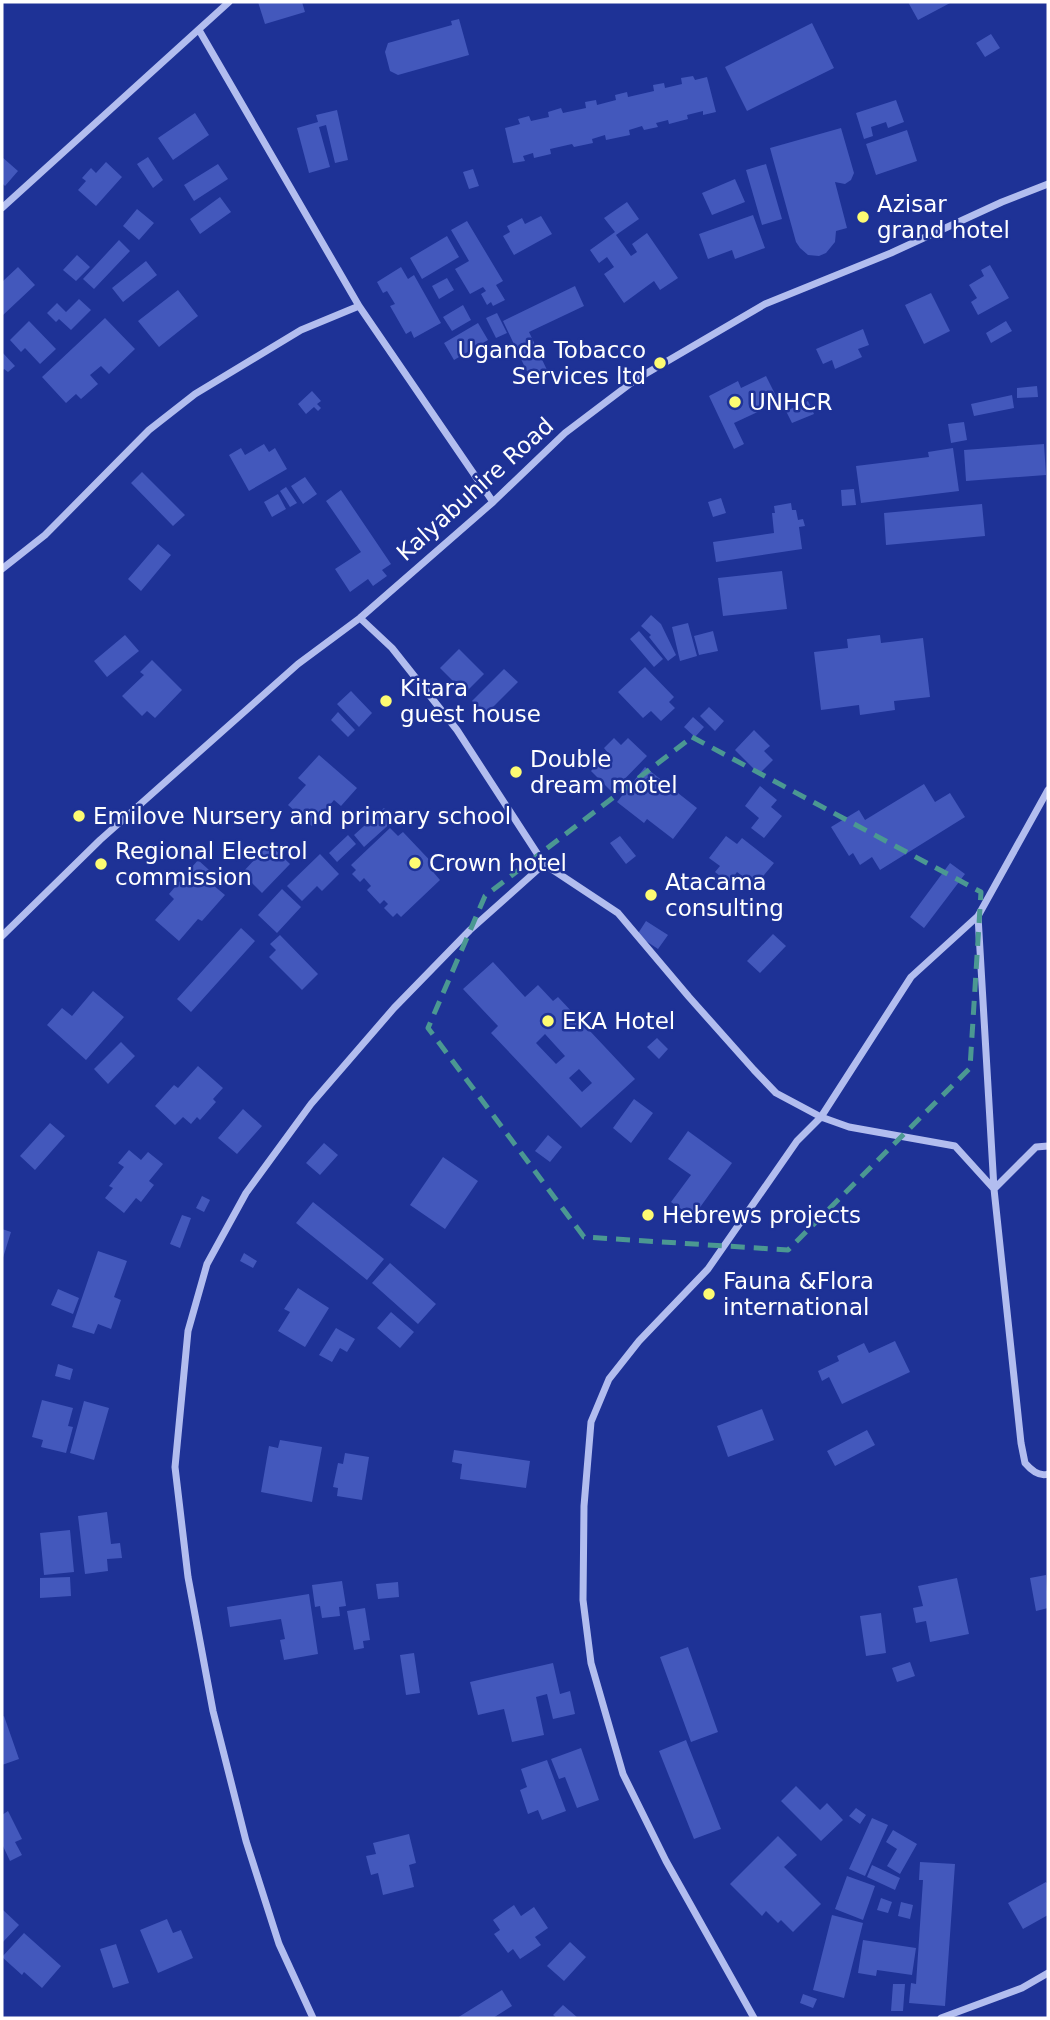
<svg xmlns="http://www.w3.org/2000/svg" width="1050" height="2020" viewBox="0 0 1050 2020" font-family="'DejaVu Sans',sans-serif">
  <rect width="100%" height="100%" fill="#1e3296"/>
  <!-- building -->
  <path fill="#4358bc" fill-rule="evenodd" d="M258 2H302L305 12 265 24Z
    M908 2H952L918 20Z
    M459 19 469 55 398 75 390 71 385 52 388 43 452 25 451 21Z
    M812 23 834 68 747 111 725 67Z
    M991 34 1000 48 985 57 976 43Z
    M693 76 695 80 707 77 716 112 703 115V111L687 115 688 119 669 124 668 120 656 123 658 127 644 130 642 126 629 130 630 135 606 140 605 135 592 139 593 143 574 147 572 144 550 149 551 154 534 158 533 153 523 156 525 161 513 163 505 128 520 124 518 119 529 116 531 121 549 117 548 112 561 108 563 113 586 108 585 102 596 100 597 105 616 100 615 95 627 92 628 97 654 91 653 85 664 83 665 88 682 84 681 78Z
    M896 100 904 122 888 128 886 122 871 127 873 136 864 139 856 113Z
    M337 110 348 160 335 163 326 125 319 127 330 167 309 173 297 128 318 122 316 115Z
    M195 113 209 135 173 160 158 138Z
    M841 128 854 173 851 180 845 184 835 182 847 228 836 231 835 242 826 253 819 256 808 255 800 248 796 242 770 148Z
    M907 130 917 161 876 175 866 144Z
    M2 157 18 171 5 186 2 183Z
    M148 157 163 180 153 188 137 164Z
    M106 162 122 177 96 206 78 190 86 181 82 178 91 168 96 173Z
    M218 164 228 179 194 201 184 185Z
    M766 164 782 219 762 225 746 170Z
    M473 169 479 186 469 189 463 172Z
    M735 179 745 202 712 215 702 193Z
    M220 197 231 212 200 234 190 219Z
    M627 202 639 219 616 235 631 256 637 252 632 244 647 233 678 278 660 290 654 281 624 303 604 274 614 267 607 257 599 263 590 250 615 232 604 218Z
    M137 209 154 223 139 240 123 226Z
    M753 215 765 248 735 259 732 250 708 259 699 234Z
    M541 216 552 234 514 255 503 236 510 232 507 226 522 218 525 224Z
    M467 221 503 281 496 285 505 300 493 306 491 302 487 305 481 294 486 291 483 287 470 294 455 269 469 261 451 230Z
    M447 236 459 257 422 279 410 258Z
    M119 240 130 251 94 289 83 279Z
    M77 255 90 267 76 281 63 270Z
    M146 261 157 275 123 302 112 288Z
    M990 265 1009 298 978 315 971 302 977 298 969 285 984 276 981 270Z
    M18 267 35 285 2 316V282Z
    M401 267 408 279 414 275 441 323 414 338 411 331 406 334 390 306 395 304 387 291 383 293 377 282Z
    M447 278 454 290 439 299 432 286Z
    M575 286 584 306 529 332 547 370 530 378 503 321Z
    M178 290 198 316 159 347 138 321Z
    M931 293 950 331 924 344 905 305Z
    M79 299 91 310 71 330 59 319 56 322 47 313 57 303 66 312Z
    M463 305 471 320 452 331 443 317Z
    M497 313 507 333 496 338 486 318Z
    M105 318 135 349 109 374 101 366 90 375 98 384 81 399 76 394 66 403 42 377Z
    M29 321 56 349 40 364 25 348 21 352 10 340Z
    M1006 321 1012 331 991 343 986 333Z
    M478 323 488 340 454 360 444 343Z
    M863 329 869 345 858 349 862 357 835 369 832 360 823 364 816 349Z
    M2 352 15 366 8 372 4 369 2 371Z
    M766 376 779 402 734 423 744 444 734 449 709 396 738 381 741 388Z
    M1037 386 1038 397 1017 398V388Z
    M312 391 321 401 317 404 321 408 318 411 314 407 306 414 298 404Z
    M1012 395 1014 408 974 416 971 404Z
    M808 401 814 414 792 423 786 411Z
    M964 422 967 440 951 443 948 424Z
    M264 444 269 452 275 448 287 469 249 491 229 455 241 448 245 455Z
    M1044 444 1046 475 966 481 964 450Z
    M953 448 959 491 861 503 856 466 929 457 928 452Z
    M142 472 185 515 173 526 131 483Z
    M305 477 317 494 303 504 291 486Z
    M286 487 297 503 290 507 280 491Z
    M854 489 856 505 842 506 841 490Z
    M341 490 391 564 382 570 387 576 373 586 368 579 350 592 335 569 361 552 326 501Z
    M278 494 286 509 272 517 264 502Z
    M721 498 726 513 713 517 708 502Z
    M791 503 792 510H796L798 520 803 519 805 526 799 527 802 549 716 562 713 542 774 533 772 513H775L774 506Z
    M982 504 985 536 886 545 884 513Z
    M158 544 171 555 141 591 128 579Z
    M782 571 787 609 723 616 718 578Z
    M651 615 661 624 676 655 668 661 649 637 651 635 641 626Z
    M688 623 697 656 680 661 672 627Z
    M639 631 663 659 654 667 630 639Z
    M713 631 718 651 699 655 694 636Z
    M125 635 139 651 107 677 94 661Z
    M880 635 881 643 923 638 930 697 894 701 895 710 860 715 859 705 821 710 814 652 848 648 847 639Z
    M459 649 484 674 465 693 440 668Z
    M152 660 182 690 155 718 147 711 142 716 122 696 144 675 140 672Z
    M645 667 674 697 669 702 675 708 661 721 651 711 643 718 618 692Z
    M504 669 518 682 486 714 472 701Z
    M351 691 372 713 359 727 337 704Z
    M709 707 724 721 715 731 700 716Z
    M338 712 355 730 348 737 331 720Z
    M693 717 704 727 695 737 684 727Z
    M754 730 770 746 764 751 773 760 759 774 735 750Z
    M614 738 621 745 628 738 647 756 612 792 591 771 608 753 604 748Z
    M319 755 357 788 341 806 334 800 312 826 288 805 306 785 298 778Z
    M645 767 697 808 673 839 647 819 644 823 617 802Z
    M924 784 935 802 950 793 965 817 880 870 872 857 860 865 853 853 849 856 831 827 859 810 865 820Z
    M760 786 777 800 771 807 782 816 764 838 751 828 759 818 745 806Z
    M384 808 394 820 364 847 354 835Z
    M390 828 398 836 403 832 438 869 434 873 440 880 401 917 397 913 393 917 384 908 388 904 384 900 380 904 367 890 371 886 364 878 360 882 352 874 356 870 351 865Z
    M348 835 356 844 337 862 329 853Z
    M620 836 636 856 626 864 610 843Z
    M726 836 737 844 742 838 774 863 755 886 737 872 729 883 715 872 720 866 709 858Z
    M269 844 290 864 262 893 242 873Z
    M320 854 339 874 322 891 317 886 302 901 287 886Z
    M198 860 218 878 213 885 225 895 202 921 198 919 179 941 155 920 174 899 169 894Z
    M950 863 965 874 924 928 910 917Z
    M282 889 301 907 277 933 258 915Z
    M646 921 668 935 658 949 637 935Z
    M241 928 255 941 191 1012 177 999Z
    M773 934 786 946 760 973 747 961Z
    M280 935 318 974 302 990 269 957 276 950 270 944Z
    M493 962 525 997 538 985 553 1001 558 997 635 1079 581 1128 491 1033 498 1026 463 989ZM545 1034 565 1056 556 1064 536 1043ZM579 1069 592 1083 582 1092 569 1078Z
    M93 991 124 1017 86 1060 47 1025 62 1008 72 1016Z
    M657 1038 668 1049 659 1059 647 1047Z
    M121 1042 135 1056 108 1084 94 1069Z
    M198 1066 223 1088 213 1099 216 1102 200 1120 197 1117 191 1124 183 1117 175 1125 155 1106 174 1085 178 1088Z
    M634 1099 653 1113 631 1143 613 1128Z
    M243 1109 262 1126 237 1154 218 1138Z
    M50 1123 65 1136 35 1170 20 1156Z
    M688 1131 732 1163 693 1217 671 1202 691 1175 668 1159Z
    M548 1135 562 1147 550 1162 535 1151Z
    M324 1143 338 1155 320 1175 306 1163Z
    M129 1150 141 1160 148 1152 163 1164 149 1181 154 1185 141 1202 136 1198 124 1213 105 1198 113 1188 109 1186 124 1167 118 1163Z
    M443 1157 478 1181 445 1229 410 1205Z
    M202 1196 210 1200 204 1212 196 1208Z
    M313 1202 384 1259 367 1280 296 1223Z
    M182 1215 191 1218 180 1248 170 1244Z
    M2 1229 11 1232 2 1261Z
    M98 1251 127 1261 114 1297 121 1300 111 1329 98 1324 94 1334 72 1327Z
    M244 1253 257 1261 253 1268 240 1261Z
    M390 1263 436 1304 418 1324 372 1283Z
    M298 1288 329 1308 305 1347 278 1331 290 1312 284 1309Z
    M58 1289 79 1298 73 1314 51 1305Z
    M391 1312 414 1332 400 1348 377 1328Z
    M336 1328 355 1339 347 1352 340 1348 332 1362 319 1355Z
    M895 1341 910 1372 842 1404 829 1377 822 1381 818 1371 839 1361 837 1356 864 1343 869 1353Z
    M58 1364 73 1369 70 1380 55 1376Z
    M42 1400 73 1408 68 1426 73 1427 66 1453 41 1447 43 1440 32 1437Z
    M84 1401 109 1408 94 1460 70 1453Z
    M762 1409 774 1440 728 1457 717 1426Z
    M867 1430 875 1445 835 1466 827 1451Z
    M280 1440 322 1447 312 1502 261 1492 269 1446 278 1448Z
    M454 1450 530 1461 526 1488 460 1479 462 1464 452 1462Z
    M345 1453 369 1457 362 1500 337 1496 338 1488 333 1487 338 1463 343 1464Z
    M107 1512 111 1544 120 1543 122 1558 107 1559 108 1571 85 1574 78 1516Z
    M70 1530 74 1572 44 1575 40 1533Z
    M1046 1575 1048 1608 1036 1611 1030 1578Z
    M70 1577 71 1596 40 1598V1578Z
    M957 1578 969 1634 930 1642 926 1621 916 1623 913 1608 923 1606 918 1586Z
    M342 1581 346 1606 339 1607 340 1616 322 1618 320 1606 315 1607 312 1585Z
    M398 1582 399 1597 378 1599 376 1584Z
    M309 1594 318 1654 284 1660 280 1640 285 1639 281 1619 230 1627 227 1607Z
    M365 1608 370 1640 363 1641 364 1648 354 1650 347 1611Z
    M881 1613 886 1653 866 1656 860 1616Z
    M688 1647 718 1732 691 1742 660 1657Z
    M414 1653 420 1693 406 1695 400 1655Z
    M910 1662 915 1676 897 1682 892 1668Z
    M553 1663 560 1694 570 1691 575 1714 553 1719 547 1694 536 1697 544 1735 512 1742 504 1709 478 1715 470 1682Z
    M4 1716 19 1759 2 1765V1717Z
    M686 1740 721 1829 694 1839 659 1751Z
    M581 1748 599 1800 577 1808 565 1777 559 1779 551 1759Z
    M547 1760 566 1811 542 1820 538 1810 528 1814 520 1790 527 1787 521 1769Z
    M796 1786 820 1810 827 1803 843 1820 821 1841 781 1801Z
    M856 1808 866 1815 860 1824 849 1816Z
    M8 1811 22 1839 15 1842 22 1855 10 1861 2 1844V1815Z
    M872 1818 888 1825 865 1876 849 1869Z
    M893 1830 917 1844 900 1874 887 1866 897 1849 886 1842Z
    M409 1834 416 1863 409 1865 414 1887 383 1895 378 1873 371 1875 366 1856 376 1854 373 1843Z
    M778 1836 797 1855 784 1867 821 1904 793 1932 781 1920 778 1923 766 1911 762 1916 730 1884Z
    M920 1862 955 1864 945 2006 909 2003 911 1983 916 1984 923 1880H919Z
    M872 1865 900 1878 895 1890 867 1877Z
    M847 1876 875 1886 863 1920 835 1909Z
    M1046 1882 1048 1885V1915L1023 1929 1008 1903Z
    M881 1898 892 1902 888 1913 877 1910Z
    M901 1902 913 1905 910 1919 898 1916Z
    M514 1905 521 1916 534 1907 548 1928 535 1937 541 1945 520 1959 513 1949 508 1953 494 1934 500 1930 493 1920Z
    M2 1909 19 1925 2 1943Z
    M832 1915 863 1923 844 1998 813 1990Z
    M167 1919 173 1933 181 1930 193 1958 158 1973 140 1930Z
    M24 1933 61 1966 42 1988 24 1972 22 1975 2 1957Z
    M863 1940 916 1948 912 1975 877 1970 876 1976 858 1973Z
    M570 1942 586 1957 564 1981 547 1966Z
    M116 1944 129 1983 113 1988 100 1949Z
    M893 1984H905L903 2011H891Z
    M502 1990 512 2006 493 2018H457Z
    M803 1994 817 1999 813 2008 800 2003Z
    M563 2005 578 2018H557L553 2015Z"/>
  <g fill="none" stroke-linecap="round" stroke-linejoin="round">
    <!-- minor -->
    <path stroke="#b2bdef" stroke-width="7" d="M199 30 359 306 493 502
      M2 208 229 2
      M2 569 45 535 149 430 195 394 301 330 359 306
      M360 618 392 648 457 730 544 864 618 913 689 997 754 1070 776 1093 821 1117 849 1127 955 1146 994 1189 1036 1147 1048 1146
      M978 916 994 1189 1021 1443 1025 1463C1031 1470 1039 1477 1048 1474
      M2 936 100 840 298 664 360 618 493 502 565 433 635 380 765 304 891 253 1002 202 1048 184
      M313 2018 279 1944 246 1841 213 1711 188 1577 175 1467 188 1331 207 1264 246 1193 311 1104 394 1008 470 930 544 864
      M754 2018 666 1861 623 1774 591 1663 583 1600 584 1506 591 1422 609 1379 639 1341 708 1269 797 1141 821 1117 911 977 978 916 1048 790
      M941 2018 1022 1988 1048 1973"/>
  </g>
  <!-- marked area -->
  <path fill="none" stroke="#4b9892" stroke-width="5" stroke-dasharray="14 9" stroke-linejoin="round" d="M692 737 981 892 970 1068 788 1250 584 1237 428 1028 485 896Z"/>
  <!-- markers -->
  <g fill="#fdfb72" stroke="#1e3296" stroke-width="2.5">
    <circle cx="863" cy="217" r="7"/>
    <circle cx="660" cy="363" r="7"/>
    <circle cx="735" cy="402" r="7"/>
    <circle cx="386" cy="701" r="7"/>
    <circle cx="516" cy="772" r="7"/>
    <circle cx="79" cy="816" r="7"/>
    <circle cx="415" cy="863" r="7"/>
    <circle cx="101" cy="864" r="7"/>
    <circle cx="651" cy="895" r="7"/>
    <circle cx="548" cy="1021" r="7"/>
    <circle cx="648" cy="1215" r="7"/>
    <circle cx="709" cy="1294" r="7"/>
  </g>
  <g text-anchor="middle" stroke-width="5" stroke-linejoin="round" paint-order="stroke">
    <!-- poi labels -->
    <g font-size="23" fill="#fff" stroke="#1e3296" text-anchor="start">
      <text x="877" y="212">Azisar<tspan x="877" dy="26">grand hotel</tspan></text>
      <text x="646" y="358" text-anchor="end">Uganda Tobacco<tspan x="646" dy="26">Services ltd</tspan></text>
      <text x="749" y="410">UNHCR</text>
      <text x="400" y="696">Kitara<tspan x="400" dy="26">guest house</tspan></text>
      <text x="530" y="767">Double<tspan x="530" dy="26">dream motel</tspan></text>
      <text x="93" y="824">Emilove Nursery and primary school</text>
      <text x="115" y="859">Regional Electrol<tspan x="115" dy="26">commission</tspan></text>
      <text x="429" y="871">Crown hotel</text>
      <text x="665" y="890">Atacama<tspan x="665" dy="26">consulting</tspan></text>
      <text x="562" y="1029">EKA Hotel</text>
      <text x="662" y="1223">Hebrews projects</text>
      <text x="723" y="1289">Fauna &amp;Flora<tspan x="723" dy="26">international</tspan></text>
    </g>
    <!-- street labels -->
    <g font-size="23" fill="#fff" stroke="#1e3296">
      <text transform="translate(475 489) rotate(-42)" y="8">Kalyabuhire Road</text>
    </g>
  </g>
  <!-- border -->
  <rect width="1050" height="2020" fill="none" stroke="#ffffff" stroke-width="7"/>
</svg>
